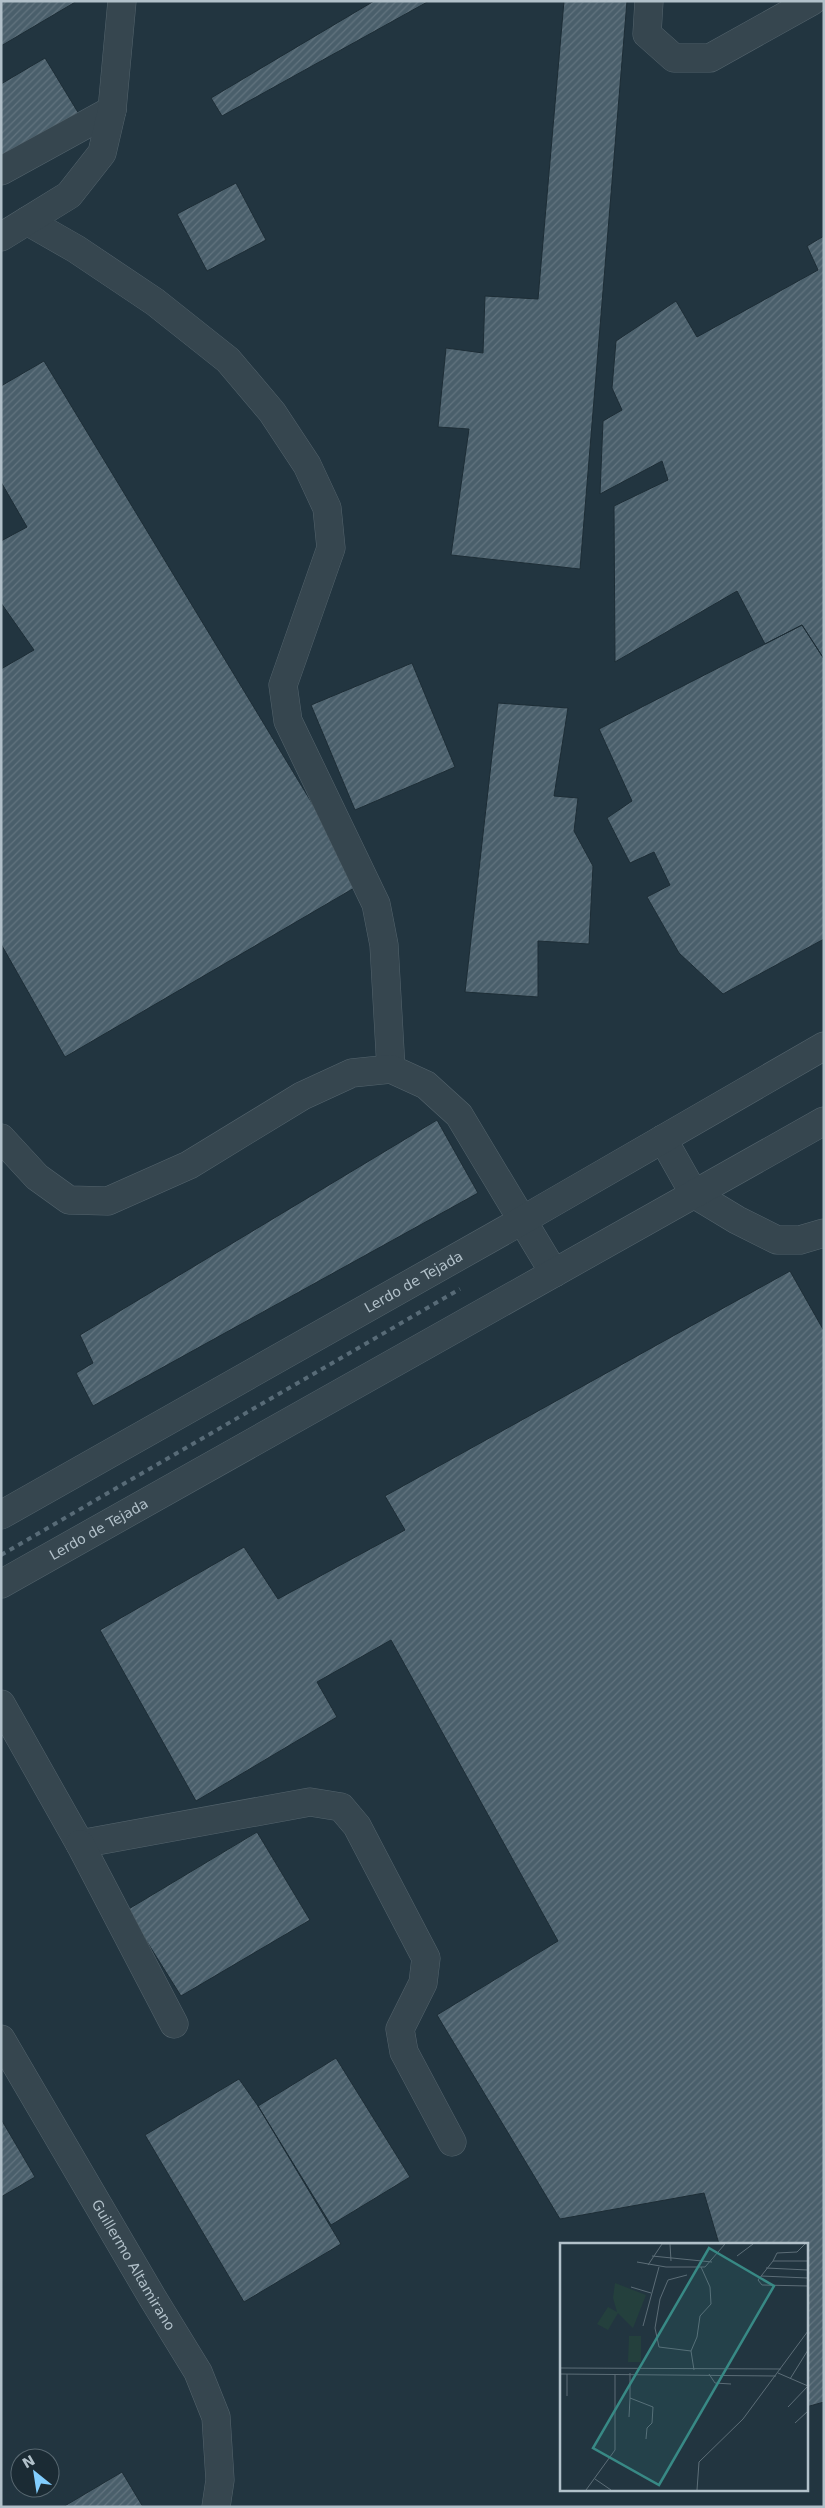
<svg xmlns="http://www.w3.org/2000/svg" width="825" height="2508" viewBox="0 0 825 2508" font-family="'DejaVu Sans',sans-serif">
  <defs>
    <pattern id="building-hatch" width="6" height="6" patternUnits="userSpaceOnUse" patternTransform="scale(1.25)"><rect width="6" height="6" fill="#4a5f6b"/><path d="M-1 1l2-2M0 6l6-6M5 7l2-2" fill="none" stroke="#62747f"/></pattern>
  </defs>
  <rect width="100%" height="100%" fill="#223540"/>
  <!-- building -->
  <path fill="url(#building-hatch)" stroke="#1d2d36" d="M1 1H77L1 46Z
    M374 1H429L222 116 211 98Z
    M564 1H627L580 569 451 555 469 429 438 427 446 348 483 353 485 296 538 299Z
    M45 58 82 119 1 167V84Z
    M236 183 266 240 207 271 177 214Z
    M824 236V659L802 625 765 644 737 591 615 662 614 506 668 480 662 461 600 494 603 421 622 410 612 388 616 341 676 301 697 337 818 270 807 246Z
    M44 361 361 884 65 1057 1 944V669L34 650 1 603V541L27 527 1 482V386Z
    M802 625 824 659V939L723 994 679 953 647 897 670 885 654 852 630 863 607 818 632 801 599 729Z
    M412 663 455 767 355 810 311 705Z
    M498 703 568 708 554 796 578 798 574 831 593 866 589 944 538 941V997L465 992Z
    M437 1120 478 1193 93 1406 76 1373 93 1363 80 1335Z
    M790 1271 824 1331V2402L806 2407V2244H719L704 2193 560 2219 437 2015 558 1941 391 1640 317 1682 337 1717 196 1801 100 1630 244 1547 278 1599 405 1530 385 1496Z
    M257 1832 310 1920 181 1996 127 1910Z
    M336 2058 410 2177 331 2225 258 2106Z
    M239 2079 258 2106 341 2244 244 2302 145 2135Z
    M1 2119 35 2177 1 2197Z
    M122 2472 143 2507H63Z"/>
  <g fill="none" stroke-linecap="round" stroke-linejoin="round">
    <defs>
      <g id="minor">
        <path d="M649 1 647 34 674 58H710L812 1"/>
        <path d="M1 171 112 110"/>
        <path d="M27 221 76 249 155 302 228 360 272 412 307 465 327 508 331 548 283 685 288 721 376 904 384 945 391 1069"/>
        <path d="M1 237 69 195 102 153 112 110 122 1"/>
        <path d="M1 1138 37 1177 69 1200 108 1201 189 1165 302 1096 352 1073 391 1069 426 1085 459 1115 554 1273"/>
        <path d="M663 1139 694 1194 737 1220 777 1240H800L824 1233"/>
        <path id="s1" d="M1 1515 521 1221 824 1046"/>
        <path id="s2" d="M1 1584 824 1121"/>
        <path d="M1 1704 80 1844 310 1802 341 1807 357 1826 426 1958 423 1983 400 2029 404 2052 452 2142"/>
        <path d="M80 1844 174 2024"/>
        <path id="s3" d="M1 2039 152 2297 198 2372 216 2417 220 2480 216 2507"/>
      </g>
    </defs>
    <!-- minor casing -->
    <use href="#minor" stroke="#54646d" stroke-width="29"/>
    <!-- minor -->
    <use href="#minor" stroke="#36464f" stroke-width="28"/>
    <!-- rail -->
    <path stroke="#586b77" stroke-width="4" stroke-dasharray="5 5" stroke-linecap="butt" d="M1 1555 460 1289"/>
  </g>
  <g text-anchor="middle" stroke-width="4" stroke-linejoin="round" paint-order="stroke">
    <!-- street labels -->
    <g font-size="14" fill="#b2c1ca" stroke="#1b2b34">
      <text dy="5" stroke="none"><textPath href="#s1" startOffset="474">Lerdo de Tejada</textPath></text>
      <text dy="5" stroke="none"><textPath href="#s2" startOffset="112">Lerdo de Tejada</textPath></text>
      <text dy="5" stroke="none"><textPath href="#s3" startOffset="262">Guillermo Altamirano</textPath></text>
    </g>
  </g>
  <!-- overview -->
  <g transform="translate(560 2243)">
    <rect width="248" height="248" fill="#223540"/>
    <path d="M55 40 86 52 73 85 58 70 48 87 37 81 48 64 57 69 53 55ZM69 93H81V119H68Z" fill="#24403d"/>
    <path fill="none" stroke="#5c6d77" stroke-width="1" d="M102 1H165M110 1 111 18M92 13 152 19M177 13 193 1M213 18 217 10 237 9 245 1M248 18H213L198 37 202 42 248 43M77 19 106 24H145L165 1M88 22 102 1M206 25 248 27M127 32 108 37 100 56 95 85 99 104 131 108 134 127M201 33 248 35M71 44 91 50M83 83 99 24M131 108 137 94 140 73 151 61 150 44 141 24M0 125 221 126M70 130V155L93 164 92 180 87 185 86 196M218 130 248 143M0 131 216 133M149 131 155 140 171 141M230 136 248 107M7 153V131M228 164 248 143M69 174 70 155M235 180 248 168M35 236 51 247M26 247 55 207V131M137 247 139 219 183 176 248 88"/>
    <path fill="#388985" fill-opacity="0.15" stroke="#388985" stroke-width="2.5" d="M149 5 214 43 99 242 33 205Z"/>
    <rect width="248" height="248" fill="none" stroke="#b2c1ca" stroke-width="2.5"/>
  </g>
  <!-- border -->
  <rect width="825" height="2508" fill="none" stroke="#b2c1ca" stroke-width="5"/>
  <!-- north arrow -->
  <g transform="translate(35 2473) rotate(330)"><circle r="24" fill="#1b2b34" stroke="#576770"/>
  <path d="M0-4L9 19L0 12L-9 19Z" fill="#82ceff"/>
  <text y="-8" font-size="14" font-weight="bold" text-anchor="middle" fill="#b2c1ca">N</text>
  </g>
</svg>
